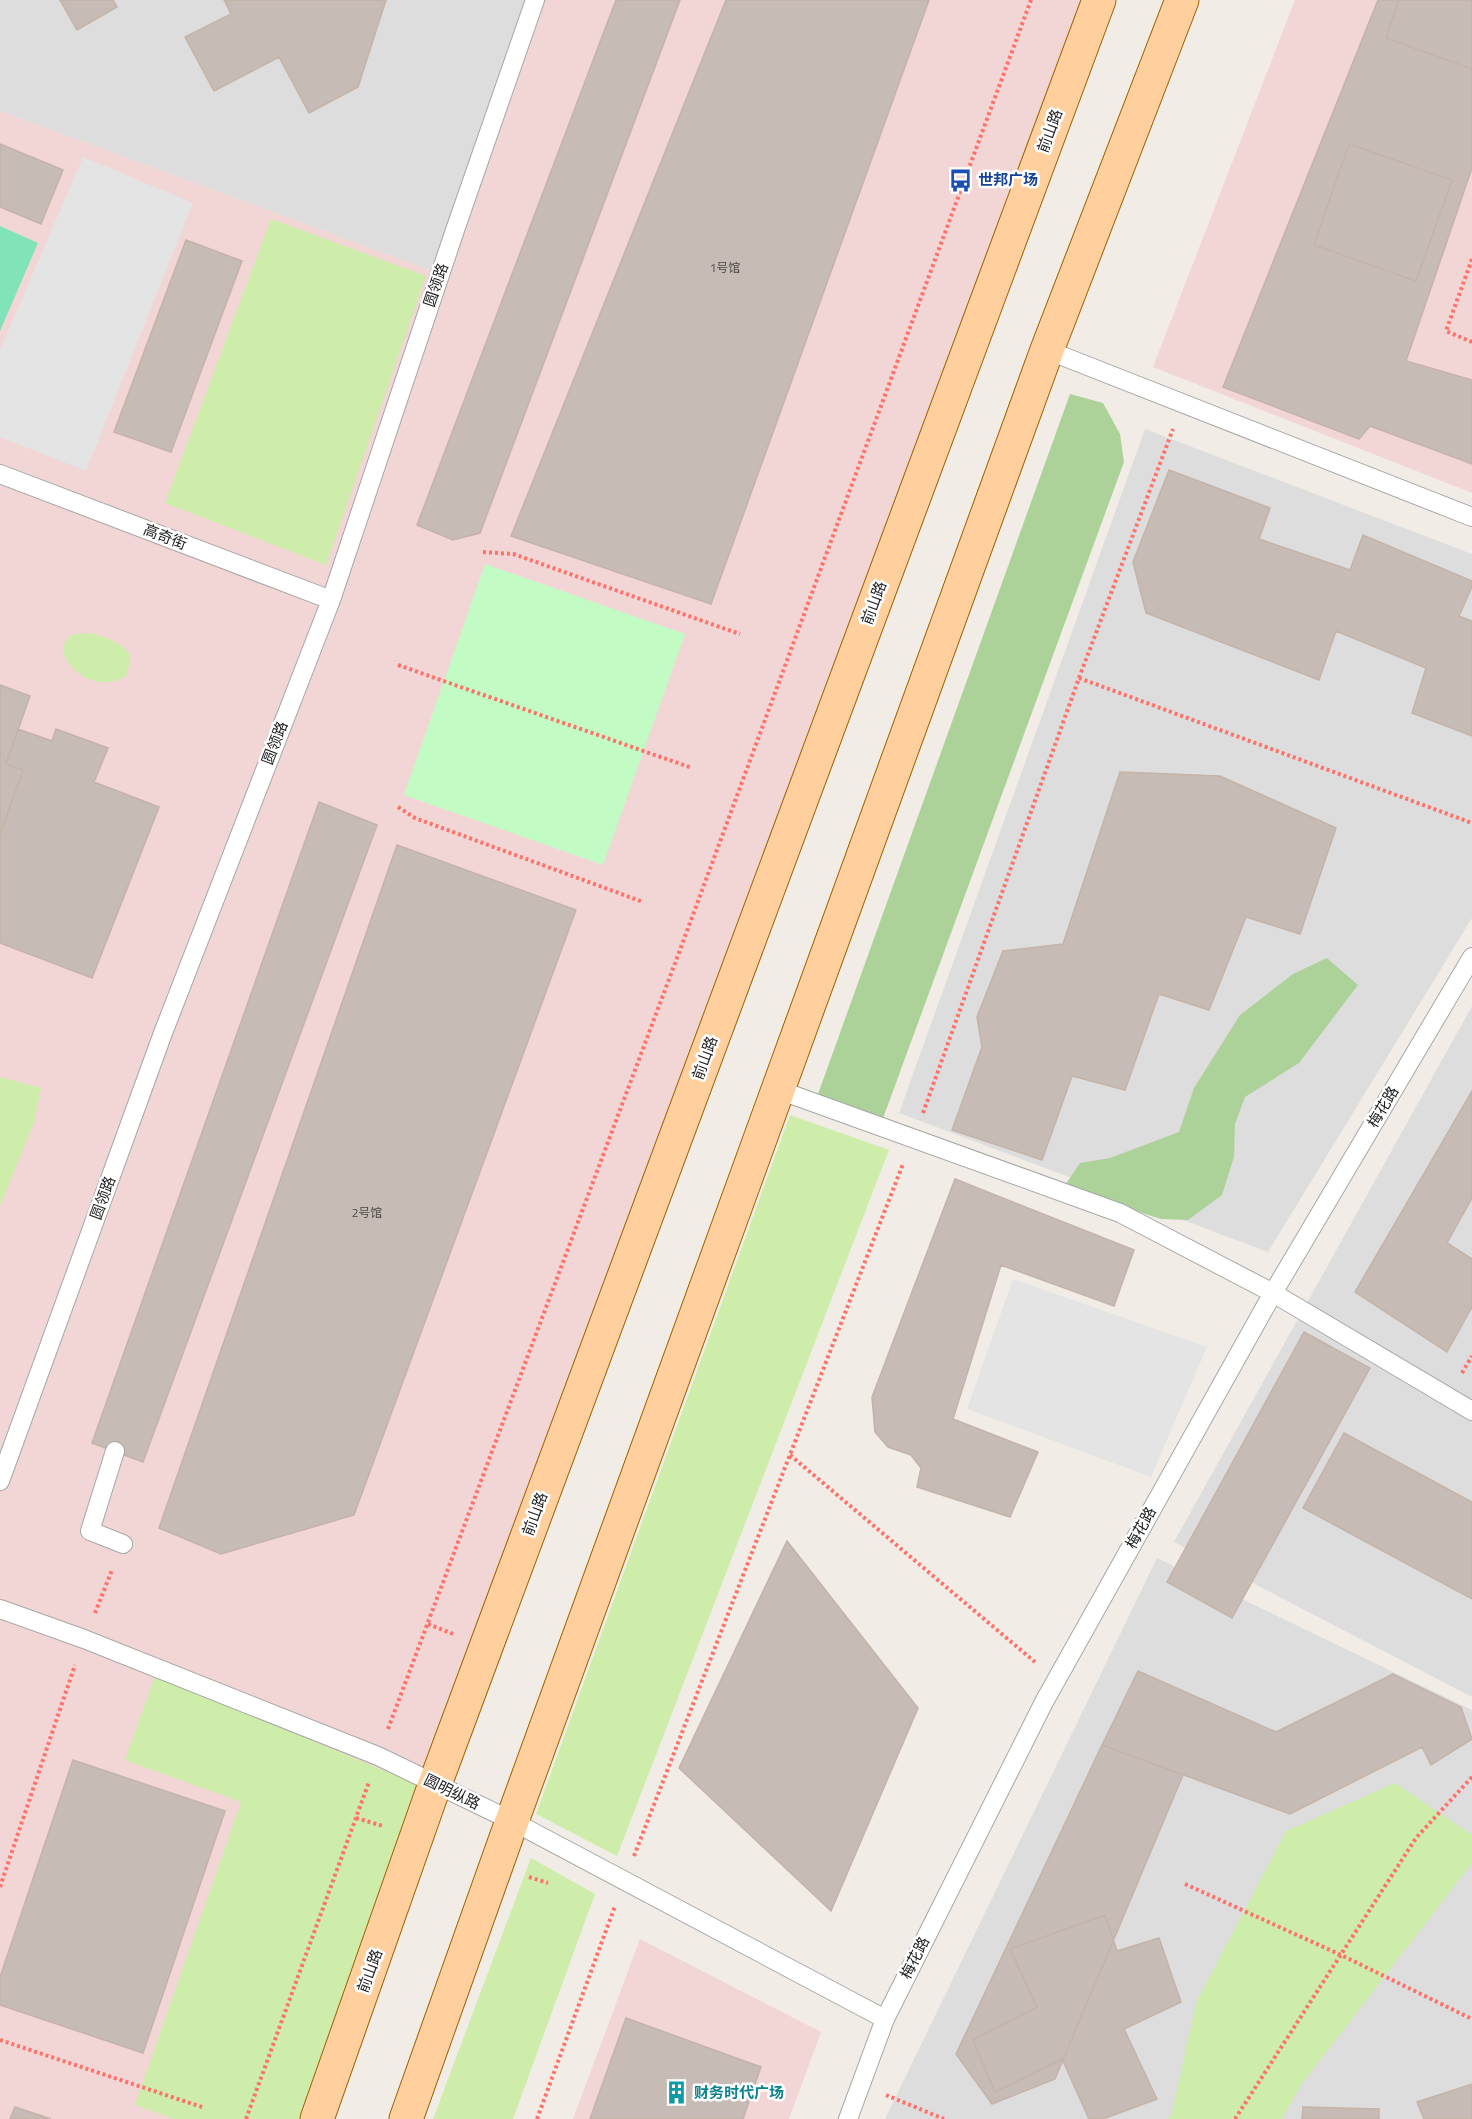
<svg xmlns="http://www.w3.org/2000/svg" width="1472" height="2119" viewBox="0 0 1472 2119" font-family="'Titillium Web','Noto Sans SC',sans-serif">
  <rect width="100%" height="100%" fill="#f1ede6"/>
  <!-- residential -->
  <path fill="#dedddd" d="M0 0H535L440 274 0 111Z
    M1145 429 1472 554V918L1268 1252 899 1113Z
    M1472 1006V1697L1174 1542Z
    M1157 1558 1472 1710V2119H885Z"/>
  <!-- commercial -->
  <path fill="#f2d5d5" d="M536 0H1098L434 1784 316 2119H0V111L440 274Z
    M1295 0H1472V493L1153 367Z
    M640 1939 821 2032 789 2119H573Z"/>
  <!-- grass -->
  <path fill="#ceedaa" d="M271 219 426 276 326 565 165 503Z
    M89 633C102 636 120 641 128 652 133 659 128 669 126 676 89 699 46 652 71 636 75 633 83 634 89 633Z
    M0 1077 41 1088 34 1123 0 1206Z
    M790 1115 889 1150 617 1856 536 1814Z
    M155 1676 424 1787 305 2119H175L135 2105 241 1802 125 1760Z
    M1395 1783 1472 1835V1863L1301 2085 1282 2119H1168L1172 2113 1196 2003 1286 1831Z
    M531 1858 595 1894 513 2119H433Z"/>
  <!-- forest -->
  <path fill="#add299" d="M1070 394 1103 403 1120 434 1124 462 882 1121 818 1094Z
    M1327 958 1358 985 1299 1063 1245 1097 1235 1124 1234 1157 1222 1195 1188 1220 1161 1219 1063 1188 1080 1163 1110 1158 1179 1132 1194 1088 1240 1015 1293 974Z"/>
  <!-- park -->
  <path fill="#c2fcc4" d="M485 564 685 634 603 865 404 795Z"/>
  <!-- pitch -->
  <path fill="#81e3b8" d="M0 226 38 243 0 331Z"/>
  <!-- parking -->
  <path fill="#e4e4e4" d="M83 157 193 203 86 471 0 437V350Z
    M1013 1279 1207 1347 1151 1477 967 1409Z"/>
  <!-- building -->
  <path fill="#c6bcb5" stroke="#c4b3a8" stroke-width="1.5" d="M60 0H113L117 7 77 30Z
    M224 0H386L358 87 309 113 279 57 214 91 185 37 231 14Z
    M616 0H680L480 533 453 540 417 525Z
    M726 0H929L711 604 511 536Z
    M1378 0H1472V168L1406 361 1472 380V464L1370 426 1359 439 1223 387Z
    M1399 0H1472V69L1386 38Z
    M0 144 63 170 41 224 0 207Z
    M1349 144 1452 180 1416 281 1314 245Z
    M186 240 242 261 171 452 114 432Z
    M1169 470 1270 508 1259 539 1350 570 1363 535 1472 581V587L1459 616 1472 621V736L1412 713 1426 668 1336 631 1319 680 1146 613 1133 562Z
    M0 685 30 696 6 764 23 770 0 835Z
    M18 729 52 741 56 729 108 748 94 782 159 807 92 978 0 943V835L23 770 6 764Z
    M1120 772 1220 776 1336 828 1300 934 1246 917 1209 1010 1159 994 1125 1090 1072 1076 1042 1160 952 1130 982 1047 977 1017 1003 951 1063 944Z
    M319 802 377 825 143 1462 92 1443Z
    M397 845 576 910 354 1515 221 1554 159 1528Z
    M1472 1091V1198L1447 1243 1472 1259V1307L1447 1352 1355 1292Z
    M955 1179 1134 1250 1114 1306 1001 1265 953 1419 1038 1452 1010 1517 917 1487 921 1468 911 1455 888 1447 875 1432 872 1397Z
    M1304 1332 1370 1368 1232 1618 1167 1582Z
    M1344 1433 1472 1502V1599L1303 1508Z
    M787 1541 918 1708 831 1911 679 1768Z
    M1138 1671 1276 1732 1393 1674 1461 1707 1472 1739 1431 1765 1422 1747 1290 1814 1102 1745Z
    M1102 1745 1183 1775 1055 2079 992 2104 956 2054Z
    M73 1760 225 1811 143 2053 0 2005V1977Z
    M1105 1915 1117 1951 1159 1938 1181 2002 1124 2029 1157 2099 1103 2119H1089L1062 2059 995 2092 973 2040 1037 2007 1010 1949Z
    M626 2018 761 2067 743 2119H590Z
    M1472 2084V2119H1424L1417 2102Z
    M15 2107 51 2119H10Z
    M1303 2107 1379 2109V2119H1302Z"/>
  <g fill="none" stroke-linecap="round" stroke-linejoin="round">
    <defs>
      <path id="service" d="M1047 350 1472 517
        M0 474 331 600
        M779 1090 1120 1213 1273 1293 1472 1411
        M115 1451 90 1531 123 1544
        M0 1481 163 1033 331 600 454 233 535 0
        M0 1609 84 1639 378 1756 512 1821 885 2019
        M848 2119 885 2019 1044 1702 1273 1293 1472 957"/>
      <path id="primary" d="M317 2119 435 1784 1099 0
        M406 2119 512 1821 1047 350 1182 0"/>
    </defs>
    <!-- service casing -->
    <use href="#service" stroke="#a7a7a7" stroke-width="20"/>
    <!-- primary casing -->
    <use href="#primary" stroke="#9c6100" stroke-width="35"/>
    <!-- path -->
    <path stroke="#ff7169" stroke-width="4" stroke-dasharray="3 3" stroke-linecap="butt" d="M1472 259 1446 331 1472 342
      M483 552 513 554 740 634
      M398 665 692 768
      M1079 678 1173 429
      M398 807 415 818 643 902
      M923 1113 1079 678 1472 823
      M1462 1373 1472 1356
      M790 1455 1035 1662
      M95 1613 112 1570
      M428 1624 453 1634
      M388 1729 680 950 1031 0
      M356 1818 383 1826
      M634 1856 903 1164
      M529 1877 548 1883
      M1185 1884 1341 1955 1472 2019
      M0 1887 75 1665
      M0 2040 205 2108
      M886 2095 944 2119
      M246 2119 369 1782
      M537 2119 615 1906
      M1235 2119 1416 1838 1472 1777"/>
    <!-- service -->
    <use href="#service" stroke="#fff" stroke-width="18"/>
    <!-- primary -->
    <use href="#primary" stroke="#ffd09d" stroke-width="33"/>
  </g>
  <!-- icons -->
  <defs>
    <symbol id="bus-bare" viewBox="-9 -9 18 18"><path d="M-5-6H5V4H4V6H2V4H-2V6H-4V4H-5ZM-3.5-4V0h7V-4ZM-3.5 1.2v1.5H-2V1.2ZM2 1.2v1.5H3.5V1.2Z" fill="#1a4fb4" stroke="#fff" stroke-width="2.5" paint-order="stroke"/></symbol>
    <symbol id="building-bare" viewBox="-9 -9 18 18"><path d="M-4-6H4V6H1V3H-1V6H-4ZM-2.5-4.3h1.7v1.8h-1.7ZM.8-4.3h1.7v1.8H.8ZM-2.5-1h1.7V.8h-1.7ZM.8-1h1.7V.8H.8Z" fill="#0f9aa8" stroke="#fff" stroke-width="2.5" paint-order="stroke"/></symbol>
  </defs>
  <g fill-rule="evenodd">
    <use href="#bus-bare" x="944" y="164" width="33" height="33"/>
    <use href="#building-bare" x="660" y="2076" width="33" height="33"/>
  </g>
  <g text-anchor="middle" stroke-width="5" stroke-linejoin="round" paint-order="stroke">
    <!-- number labels -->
    <g font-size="12" fill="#4a4745">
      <text x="725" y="272">1号馆</text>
      <text x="367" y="1217">2号馆</text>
    </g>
    <!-- street labels -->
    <g font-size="15" fill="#202020" stroke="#fff">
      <text transform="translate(1050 131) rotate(-70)" y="5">前山路</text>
      <text transform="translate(436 285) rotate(-71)" y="5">圆领路</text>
      <text transform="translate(165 537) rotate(21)" y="5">高奇街</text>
      <text transform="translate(874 603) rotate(-70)" y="5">前山路</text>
      <text transform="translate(275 743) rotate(-69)" y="5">圆领路</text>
      <text transform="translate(705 1058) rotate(-70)" y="5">前山路</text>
      <text transform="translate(1383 1107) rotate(-59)" y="5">梅花路</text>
      <text transform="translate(103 1198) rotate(-70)" y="5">圆领路</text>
      <text transform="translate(535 1514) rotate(-70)" y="5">前山路</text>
      <text transform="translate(1141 1528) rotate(-61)" y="5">梅花路</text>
      <text transform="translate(452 1792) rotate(26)" y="5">圆明纵路</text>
      <text transform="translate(915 1958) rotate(-63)" y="5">梅花路</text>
      <text transform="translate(370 1971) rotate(-70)" y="5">前山路</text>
    </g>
    <!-- transit labels -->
    <g font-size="15" font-weight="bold" fill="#164399" stroke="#fff" text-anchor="start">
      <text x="978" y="185">世邦广场</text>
    </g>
    <!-- culture labels -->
    <g font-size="15" font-weight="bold" fill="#0d838f" stroke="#fff" text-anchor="start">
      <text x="694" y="2098">财务时代广场</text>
    </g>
  </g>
</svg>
